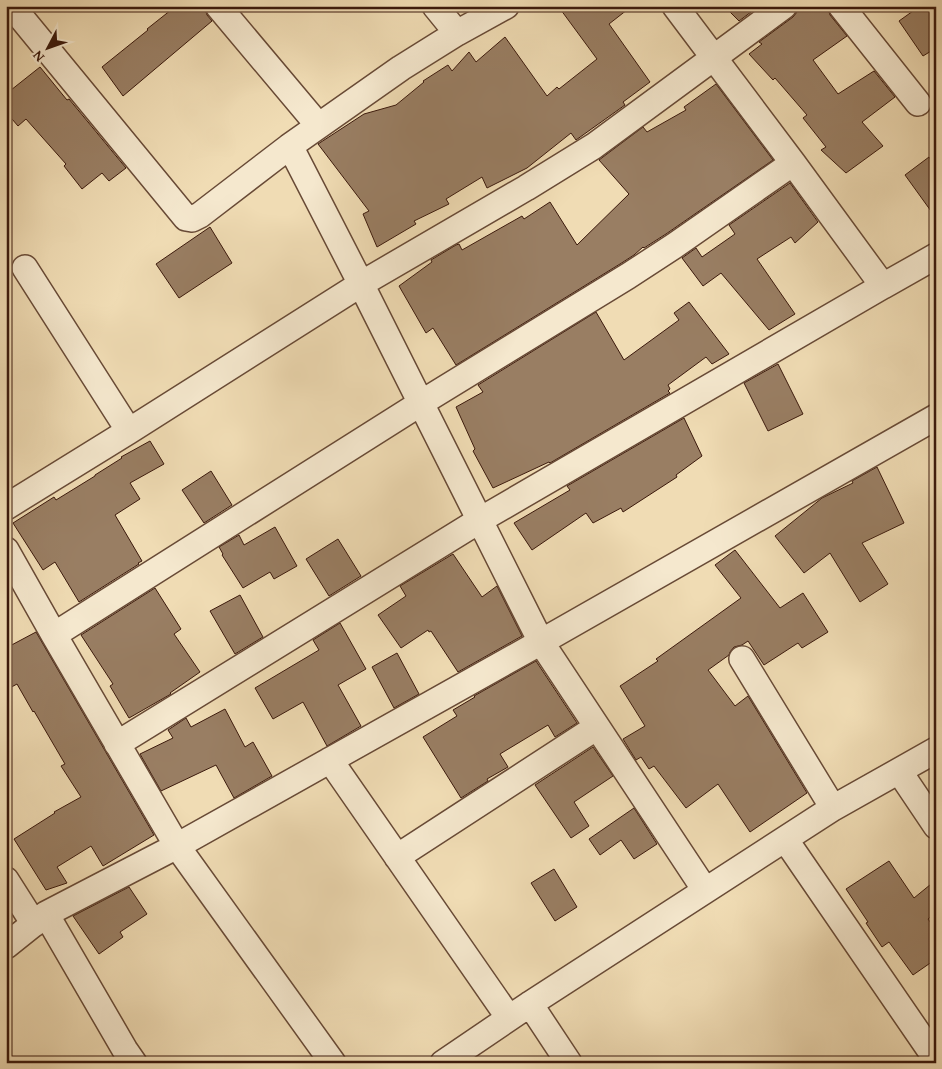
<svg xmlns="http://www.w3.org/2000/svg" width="942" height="1069" viewBox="0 0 942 1069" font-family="'Gentium Book Plus',serif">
  <rect width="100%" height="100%" fill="#f0dcb4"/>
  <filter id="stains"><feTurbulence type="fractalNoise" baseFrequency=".004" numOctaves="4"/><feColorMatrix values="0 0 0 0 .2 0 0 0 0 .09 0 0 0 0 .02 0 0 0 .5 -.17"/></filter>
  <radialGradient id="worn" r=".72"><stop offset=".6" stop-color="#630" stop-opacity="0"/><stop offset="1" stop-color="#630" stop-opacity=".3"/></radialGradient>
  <!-- building -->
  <path fill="#997e63" stroke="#3b190c" d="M176 6H204L207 15 212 21 123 96 102 67 148 30 147 29Z
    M558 6H632L609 24 650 82 623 102 625 105 576 140 571 133 527 168 487 188 482 177 446 199 449 204 414 221 416 224 377 247 363 214 369 211 318 144 364 114 396 105 424 82 423 81 448 65 452 71 469 52 476 62 505 37 547 96 557 87 559 89 597 59Z
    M724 6H759L739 21Z
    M798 6H827L830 15 847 36 813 60 838 94 874 71 895 97 862 122 883 146 846 173 821 150 826 147 803 118 807 115 775 78 773 80 749 54 762 44 759 42 793 17 797 12Z
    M920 6H936V48L923 56 899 21Z
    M40 67 67 100 69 99 126 168 109 181 102 173 82 189 64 166 66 164 26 119 18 126 6 112V94Z
    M716 84 773 160 666 234 644 248 643 247 634 255 620 264 456 365 433 328 426 333 399 286 432 262 431 260 456 245 459 244 462 250 522 216 524 219 550 202 577 245 629 194 599 160 643 127 647 132 686 110 684 107Z
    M929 157 936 169V218L905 175Z
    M790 183 818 222 795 243 791 237 757 259 795 314 769 330 721 273 703 286 682 258 696 248 702 257 735 234 729 225Z
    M210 227 232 263 179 298 156 264Z
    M689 302 729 354 712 364 706 357 668 385 670 389 668 391 670 393 550 463 549 462 493 488 473 451 475 449 456 407 483 392 478 385 596 312 624 360 679 320 674 313Z
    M778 364 803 414 768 431 744 383Z
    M684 418 702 456 676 475 677 477 623 512 621 508 593 523 586 513 532 550 514 523 570 490 567 486Z
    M150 441 164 464 130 483 140 499 115 515 142 561 138 563 139 564 79 602 55 562 43 570 13 523 54 497 56 500 95 476V475L122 458 121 457Z
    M877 467 904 523 862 543 888 584 860 602 830 553 804 573 775 536 822 498 853 483 852 481Z
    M211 471 232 505 204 523 182 490Z
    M275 527 297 566 274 579 270 572 243 588 222 555 223 554 219 547 239 535 244 545Z
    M338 539 361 576 329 596 306 559Z
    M735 550 780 608 803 593 828 632 802 648 798 643 764 665 748 641 742 645 734 647 730 652 729 655 708 670 735 706 748 696 807 793 750 832 718 784 686 808 654 766 649 769 641 757 636 760 623 739 645 726 620 686 658 661 656 659 741 598 715 565Z
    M453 554 482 597 497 586 522 636 458 672 431 631 429 632 428 630 401 648 378 615 406 596 400 586Z
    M155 588 181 629 174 634 200 672 170 693 171 694 129 718 110 686 113 684 81 635Z
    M240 595 263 637 235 654 210 611Z
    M340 623 366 669 338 685 361 726 327 746 303 702 273 719 255 688 319 650 313 640Z
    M36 632 154 835 103 866 91 846 57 867 67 883 46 890 14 839 55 813 54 812 81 797 61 766 65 764 34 711 33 712 17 684 6 690V648Z
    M397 653 419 694 394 708 372 667Z
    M536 661 577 723 555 737 548 725 500 754 508 767 487 779 488 781 461 798 423 737 457 716 453 710 475 697 474 696Z
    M225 709 245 747 253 742 272 776 234 798 216 765 161 791 140 754 173 738 168 730 186 718 191 727Z
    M593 747 613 776 574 802 589 826 571 838 535 785Z
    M634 808 657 844 634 859 621 840 600 855 589 839Z
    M889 861 914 898 936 880V912L928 919 936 930V959L913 975 889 942 882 947 866 923 868 922 846 889Z
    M554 869 577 907 555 921 531 883Z
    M129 887 147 914 120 932 123 937 99 954 73 916Z"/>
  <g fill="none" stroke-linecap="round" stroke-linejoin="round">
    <defs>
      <path id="minor" d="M218 6 318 125
        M435 6 457 33
        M675 6 793 163 883 286 936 256
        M841 6 918 103
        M15 10 186 218 192 219 200 215 290 146 401 68 457 33 506 6
        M290 146 361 284 541 642 705 890
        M25 268 129 431
        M6 507 129 431 361 284 526 188 594 146 784 6
        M6 550 54 635 177 846 333 1063
        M54 635 421 403 628 276 674 246 793 163
        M742 659 833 808
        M117 744 480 520 883 286
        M330 760 509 1018
        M899 771 936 826
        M785 839 936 1059
        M397 857 597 727
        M6 880 34 924
        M46 914 125 1050 134 1063
        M6 946 46 914 177 846 541 642 936 417
        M530 1004 569 1063
        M443 1063 530 1004 833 808 936 750"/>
    </defs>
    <!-- minor casing -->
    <use href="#minor" stroke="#684a36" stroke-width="28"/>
    <!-- minor -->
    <use href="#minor" stroke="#f5e8ce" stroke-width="25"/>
  </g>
  <!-- margin -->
  <rect width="942" height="1069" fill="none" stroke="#f0dcb4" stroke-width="25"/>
  <rect x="8" y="8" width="927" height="1054" fill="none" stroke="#3b190c" stroke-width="2.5"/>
  <rect x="12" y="12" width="917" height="1044" fill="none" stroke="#3b190c"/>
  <!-- north arrow -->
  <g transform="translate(48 48) rotate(229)" stroke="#f5e8ce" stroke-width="4" paint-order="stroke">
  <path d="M0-4L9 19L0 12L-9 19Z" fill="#3b190c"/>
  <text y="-8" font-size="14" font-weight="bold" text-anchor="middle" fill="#3b190c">N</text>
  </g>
  <rect width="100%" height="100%" filter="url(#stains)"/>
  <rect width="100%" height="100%" fill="url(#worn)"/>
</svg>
